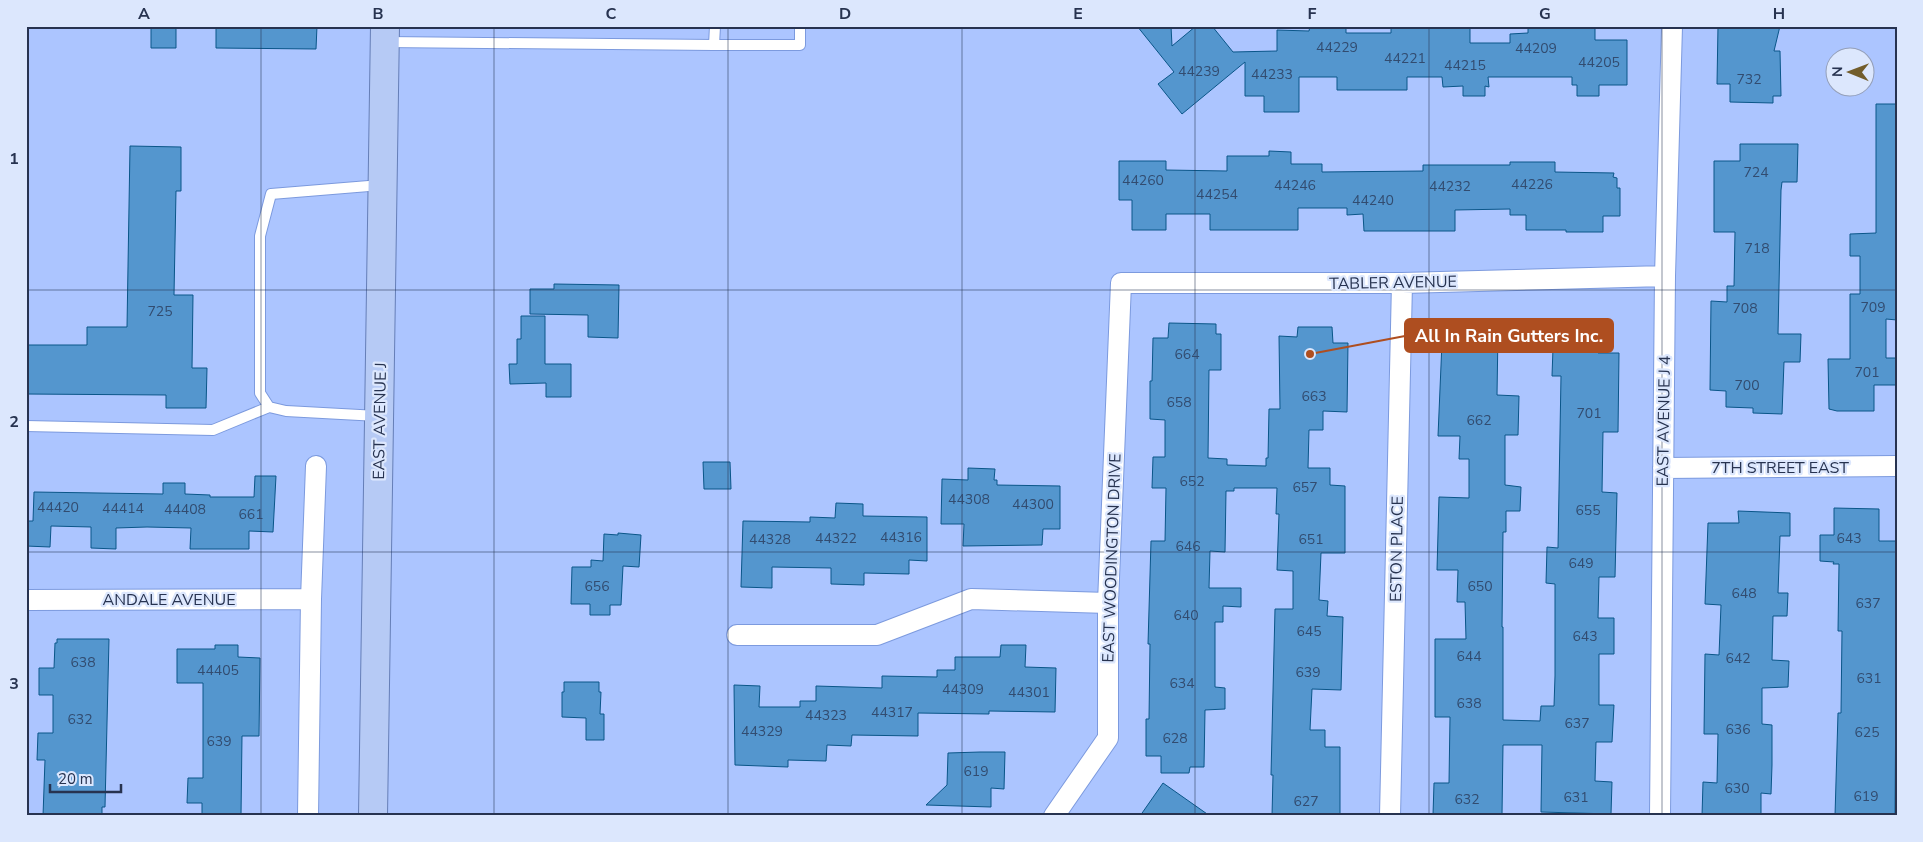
<svg xmlns="http://www.w3.org/2000/svg" width="1923" height="842" viewBox="0 0 1923 842" font-family="'Nunito Sans',sans-serif">
  <rect width="100%" height="100%" fill="#acc5ff"/>
  <!-- building -->
  <path fill="#5496ce" stroke="#0a5689" d="M151 26H176V48H151Z
    M216 26H317L316 49 216 48Z
    M1137 26H1171L1172 46 1196 26H1212L1233 52 1277 51V30L1309 31 1310 26H1346V33H1391V26H1470V43H1510V34L1528 33V26H1595V40H1627V85H1599V96H1577V85H1572V77H1488L1489 87 1485 86V96H1463V86L1443 87 1442 77H1407V90H1337V77H1299V112H1264V96H1245V62L1182 114 1158 84 1174 72Z
    M1718 26H1780L1774 51H1780L1781 96H1773V103L1730 102V84H1717Z
    M1876 104H1897V320L1886 319V358H1897V385H1874V411H1837L1829 409 1828 359H1850V294H1860V256H1850V234L1876 233Z
    M1740 144H1798L1797 182H1782L1781 190 1778 334H1801L1800 362H1784L1782 414 1753 413V408L1726 407V391L1710 390 1711 301 1727 302V286H1734L1735 232H1714V161H1740Z
    M130 146 181 147V191H176L174 295H193L192 368H207L206 408H166V395L26 394V345H87V327H127Z
    M1269 151 1291 152V164H1322V172L1423 171V165H1510V162H1555V172L1614 173 1613 177 1617 178V188H1620V216H1603V232H1566V230H1526V215H1510V209L1455 210V231H1364L1363 214 1347 215V208H1298V230H1210V214H1166V230H1132V200H1119V161H1166V170L1227 171V156H1269Z
    M554 284 619 285 618 338 588 337V315L530 314V289H554Z
    M521 316H545V364H571V397H546V383L510 384 509 364H517V339H521Z
    M1554 320 1599 321 1598 353H1619L1618 432H1603L1602 492 1617 493 1615 577H1599L1598 618H1614V654H1599V705H1614L1612 742H1596L1595 781 1612 782 1611 814 1541 812 1542 745H1503L1502 815H1433L1434 783H1449L1450 717H1435V639H1466L1465 602H1457L1458 570H1437L1439 497 1469 498V459H1459L1460 436H1438L1442 342 1454 343 1455 325 1485 326V332H1498L1497 395 1519 396 1518 435H1505V485L1521 487 1520 511H1506V532H1503L1502 627H1503V720L1540 721 1541 706H1554L1555 676V584L1546 583 1547 547 1558 548 1561 376H1552Z
    M1169 323 1216 324V334H1221V370H1209L1208 458 1227 459V465L1266 466V458H1268L1269 409H1280L1279 336 1297 337 1298 327H1332L1333 343H1348L1347 412 1323 411V430H1309L1308 468H1330V485L1345 486V553H1321L1319 600 1328 601 1327 616 1343 617 1341 690 1312 689 1310 730H1325V747H1340V815L1272 816 1273 775H1271L1275 609H1293V571L1277 570 1279 514H1276L1277 488H1234V491H1226L1225 552 1210 551 1209 588H1241V607L1223 606V622H1215V687L1225 688V709L1205 710 1204 767H1190L1189 773H1161V756H1146V719H1149L1150 644H1148L1151 541H1165L1166 488H1152L1153 457H1165V420L1150 419V381H1152L1153 338H1168Z
    M703 462H730L731 489H704Z
    M968 468 995 469 994 480H997V485L1060 486V529H1043L1042 545 963 546 964 524H941L942 479 968 480Z
    M255 476H276L273 532 249 531V549H190L191 528 147 527 116 528V549L91 548V527L51 526 50 547 26 546 27 521H33L34 492 163 494V483H185V494L210 495V497H254Z
    M836 503 863 504V516L927 517V561L909 560V574L864 573V585L831 584V568L772 567V588L741 587 743 521 810 522V517L835 518Z
    M1834 508 1879 509V541H1897L1895 816H1835L1838 713H1841L1842 631H1838L1839 564H1833L1834 562 1820 561V535H1834Z
    M1738 511 1790 513V536H1780L1778 593H1788L1787 616H1773L1772 660 1789 661 1788 687 1762 688V724L1772 725V765L1771 794 1761 793V816H1702L1703 782 1717 783 1718 734H1704L1705 654 1719 655 1721 605 1705 604 1708 523H1739Z
    M618 533 641 535 639 567 623 566 621 605H610V615H590V604H571L572 567H591V560L603 561 604 534 618 535Z
    M57 639H109L105 807H102V816H43L45 760H37L38 733H53V695H39V668H54L55 643H57Z
    M215 645H238V657L260 658 259 736H242L241 816H202V803H187L188 778H203V683H177V649H215Z
    M1001 645H1026L1025 667 1056 668 1055 712 989 711V714L918 713V736L852 735 851 746 827 745 826 761 788 760V767L735 765 734 685 760 686 759 707H800V701H816V686L882 688V676L937 677V670H955V657H1000Z
    M564 682H599V692H601L600 714H604V740H586V718L562 717V692H564Z
    M980 752H1005L1004 789 991 788V807L926 805 947 785 948 753Z
    M1163 783 1210 816H1140Z"/>
  <g fill="none" stroke-linecap="round" stroke-linejoin="round">
    <defs>
      <path id="lane" d="M385 42 714 45 715 26
        M714 45H800V26
        M378 416 286 411 269 407 260 393V236L271 194 381 185
        M26 426 213 430 269 407"/>
      <path id="street" d="M1663 468 1897 466
        M26 600 311 599
        M737 635H877L971 599 1108 603
        M308 816 311 599 316 466
        M1054 816 1108 738V603L1121 283H1402L1665 276
        M1390 816 1402 283
        M1660 816 1665 276 1672 26"/>
      <path id="primary" d="M373 816 385 26"/>
    </defs>
    <!-- lane casing -->
    <use href="#lane" stroke="#7c9ade" stroke-width="12"/>
    <!-- street casing -->
    <use href="#street" stroke="#7c9ade" stroke-width="22"/>
    <!-- primary casing -->
    <use href="#primary" stroke="#657eb7" stroke-width="30"/>
    <!-- lane -->
    <use href="#lane" stroke="#fff" stroke-width="10"/>
    <!-- street -->
    <use href="#street" stroke="#fff" stroke-width="20"/>
    <!-- primary -->
    <use href="#primary" stroke="#b6caf5" stroke-width="28"/>
  </g>
  <!-- grid -->
  <path fill="none" stroke="#273350" stroke-width="1" stroke-opacity="0.55" d="M261 26V816M494 26V816M728 26V816M962 26V816M1195 26V816M1429 26V816M1662 26V816M26 290H1897M26 552H1897"/>
  <g text-anchor="middle" stroke-width="4.5" stroke-linejoin="round" paint-order="stroke">
    <!-- number labels -->
    <g font-size="14" fill="#324c70">
      <text x="1337" y="52">44229</text>
      <text x="1536" y="53">44209</text>
      <text x="1405" y="63">44221</text>
      <text x="1599" y="67">44205</text>
      <text x="1465" y="70">44215</text>
      <text x="1199" y="76">44239</text>
      <text x="1272" y="79">44233</text>
      <text x="1749" y="84">732</text>
      <text x="1756" y="177">724</text>
      <text x="1143" y="185">44260</text>
      <text x="1532" y="189">44226</text>
      <text x="1295" y="190">44246</text>
      <text x="1450" y="191">44232</text>
      <text x="1217" y="199">44254</text>
      <text x="1373" y="205">44240</text>
      <text x="1757" y="253">718</text>
      <text x="1873" y="312">709</text>
      <text x="1745" y="313">708</text>
      <text x="160" y="316">725</text>
      <text x="1187" y="359">664</text>
      <text x="1867" y="377">701</text>
      <text x="1747" y="390">700</text>
      <text x="1314" y="401">663</text>
      <text x="1179" y="407">658</text>
      <text x="1589" y="418">701</text>
      <text x="1479" y="425">662</text>
      <text x="1192" y="486">652</text>
      <text x="1305" y="492">657</text>
      <text x="969" y="504">44308</text>
      <text x="1033" y="509">44300</text>
      <text x="58" y="512">44420</text>
      <text x="123" y="513">44414</text>
      <text x="185" y="514">44408</text>
      <text x="1588" y="515">655</text>
      <text x="251" y="519">661</text>
      <text x="901" y="542">44316</text>
      <text x="836" y="543">44322</text>
      <text x="1849" y="543">643</text>
      <text x="770" y="544">44328</text>
      <text x="1311" y="544">651</text>
      <text x="1188" y="551">646</text>
      <text x="1581" y="568">649</text>
      <text x="597" y="591">656</text>
      <text x="1480" y="591">650</text>
      <text x="1744" y="598">648</text>
      <text x="1868" y="608">637</text>
      <text x="1186" y="620">640</text>
      <text x="1309" y="636">645</text>
      <text x="1585" y="641">643</text>
      <text x="1469" y="661">644</text>
      <text x="1738" y="663">642</text>
      <text x="83" y="667">638</text>
      <text x="218" y="675">44405</text>
      <text x="1308" y="677">639</text>
      <text x="1869" y="683">631</text>
      <text x="1182" y="688">634</text>
      <text x="963" y="694">44309</text>
      <text x="1029" y="697">44301</text>
      <text x="1469" y="708">638</text>
      <text x="892" y="717">44317</text>
      <text x="826" y="720">44323</text>
      <text x="80" y="724">632</text>
      <text x="1577" y="728">637</text>
      <text x="1738" y="734">636</text>
      <text x="762" y="736">44329</text>
      <text x="1867" y="737">625</text>
      <text x="1175" y="743">628</text>
      <text x="219" y="746">639</text>
      <text x="976" y="776">619</text>
      <text x="1737" y="793">630</text>
      <text x="1866" y="801">619</text>
      <text x="1576" y="802">631</text>
      <text x="1467" y="804">632</text>
      <text x="1306" y="806">627</text>
    </g>
    <!-- street labels -->
    <g font-size="16" fill="#273350" stroke="#dce7fd">
      <text transform="translate(1393 282) rotate(-1)" y="6">TABLER AVENUE</text>
      <text transform="translate(379 421) rotate(-89)" y="6">EAST AVENUE J</text>
      <text transform="translate(1663 421) rotate(-89)" y="6">EAST AVENUE J 4</text>
      <text x="1780" y="473">7TH STREET EAST</text>
      <text transform="translate(1396 549) rotate(-89)" y="6">ESTON PLACE</text>
      <text transform="translate(1111 558) rotate(-88)" y="6">EAST WOODINGTON DRIVE</text>
      <text x="169" y="605">ANDALE AVENUE</text>
    </g>
  </g>
  <!-- callouts -->
  <path fill="none" stroke="#ae4e20" stroke-width="2" d="M1310 354L1405 336"/>
  <circle fill="#ae4e20" stroke="#dce7fd" stroke-width="2" cx="1310" cy="354" r="5"/>
  <rect fill="#ae4e20" stroke="#ae4e20" stroke-width="2" x="1405" y="319" width="208" height="33" rx="5"/>
  <g font-size="18" text-anchor="middle" font-weight="bold" fill="#fff">
    <text x="1509" y="342">All In Rain Gutters Inc.</text>
  </g>
  <!-- border -->
  <rect width="1923" height="842" fill="none" stroke="#dce7fd" stroke-width="55"/>
  <!-- north arrow -->
  <g transform="translate(1850 72) rotate(271)"><circle r="24" fill="#dce7fd" stroke="#949fb8"/>
  <path d="M0-4L9 19L0 12L-9 19Z" fill="#725d2c"/>
  <text y="-8" font-size="14" font-weight="bold" text-anchor="middle" fill="#273350">N</text>
  </g>
  <!-- scale -->
  <path d="M50 784v8h71v-8" fill="none" stroke="#273350" stroke-width="2.5"/>
  <text x="58" y="784" font-size="15" fill="#273350" stroke="#dce7fd" stroke-width="4" paint-order="stroke">20 m</text>
  <rect x="28" y="28" width="1868" height="786" fill="none" stroke="#273350" stroke-width="2"/>
  <g font-size="16" text-anchor="middle" font-weight="bold" fill="#273350">
    <text x="144" y="19">A</text>
    <text x="378" y="19">B</text>
    <text x="611" y="19">C</text>
    <text x="845" y="19">D</text>
    <text x="1078" y="19">E</text>
    <text x="1312" y="19">F</text>
    <text x="1545" y="19">G</text>
    <text x="1779" y="19">H</text>
    <text x="14" y="164">1</text>
    <text x="14" y="427">2</text>
    <text x="14" y="689">3</text>
  </g>
</svg>
